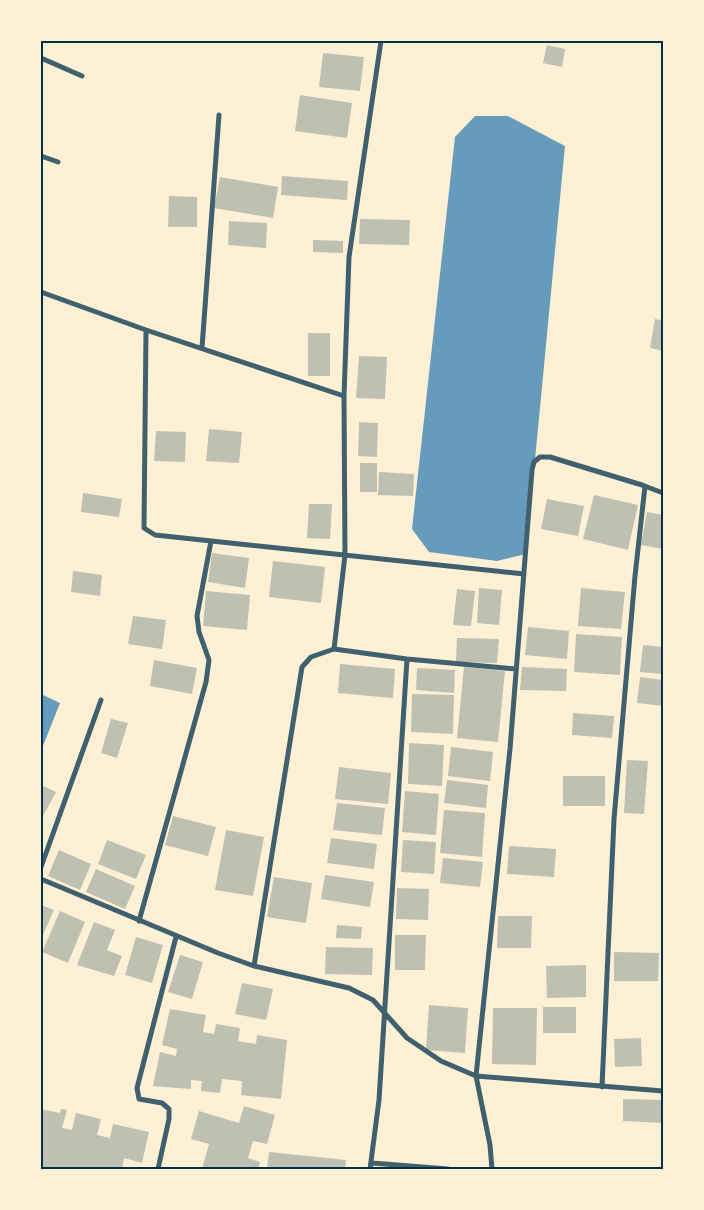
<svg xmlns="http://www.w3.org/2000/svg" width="704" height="1210" viewBox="0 0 704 1210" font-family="Roboto,sans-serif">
  <rect width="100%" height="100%" fill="#fdf0d5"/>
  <!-- water -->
  <path fill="#669bbc" d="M475 116H508L565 146 526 554 497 561 429 552 412 529 455 137Z
    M41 694 60 703 41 751Z"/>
  <!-- building -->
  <path fill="#bec0b2" d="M547 45 565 49 562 67 543 63Z
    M323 53 364 57 360 91 319 87Z
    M300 95 352 103 347 138 295 131Z
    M282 176 348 181 347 200 281 195Z
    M220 177 278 187 273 218 214 208Z
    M169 196 197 197V227H168Z
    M360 219 410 220 409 245 359 244Z
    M229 221 267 223 266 248 228 245Z
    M313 240 343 241V253L313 252Z
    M655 319 663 321V351L650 348Z
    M308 333H330V376H308Z
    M359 356 387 357 385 399 356 398Z
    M359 422 378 423 377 457 358 456Z
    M209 429 242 432 239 463 206 461Z
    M156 431 186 432 185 462 154 461Z
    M360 463H377V492H360Z
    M379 472 414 474 413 496 378 495Z
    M83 493 122 499 119 517 81 512Z
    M594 495 638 505 628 550 583 539Z
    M547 499 584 506 578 536 541 529Z
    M309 504H332L330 539 307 538Z
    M647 512 663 515V549L641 545Z
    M212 553 249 558 245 588 208 582Z
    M273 561 325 567 321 603 269 597Z
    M73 571 102 575 100 596 71 592Z
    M479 588 502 590 499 625 477 623Z
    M581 588 625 592 621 629 578 626Z
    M457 589 475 591 471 626 453 625Z
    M206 591 250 595 247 630 203 626Z
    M133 616 166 620 162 649 128 644Z
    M528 627 569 631 567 659 525 655Z
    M576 634 622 637 620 675 574 672Z
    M457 638 499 639 497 663 456 662Z
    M643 645 663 647V674L640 672Z
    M154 660 197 668 192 694 150 686Z
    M340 664 395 669 393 698 338 693Z
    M464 667 505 671 498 742 457 738Z
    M522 667 567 669 566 691 520 690Z
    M417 668 455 670 454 693 416 690Z
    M640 677 663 680V706L637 703Z
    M412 694 454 695 453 734 411 732Z
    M573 713 614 716 612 738 572 735Z
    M111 719 128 723 117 758 101 753Z
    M409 743 444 745 442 786 408 784Z
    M451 747 493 752 490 781 448 776Z
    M627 760 648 761 644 814 624 813Z
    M339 767 391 773 388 804 335 799Z
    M563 776H605V806H563Z
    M447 780 488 785 486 808 444 803Z
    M41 785 56 792 41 820Z
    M405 791 439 794 436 835 402 832Z
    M337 803 385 808 382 835 333 830Z
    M444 810 485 813 482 857 440 853Z
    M173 816 216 827 208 856 165 845Z
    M226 830 264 837 253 896 215 890Z
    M331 838 377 844 374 869 327 863Z
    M107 840 146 855 136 879 98 864Z
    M403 840 436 842 434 874 401 872Z
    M509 846 556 849 554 877 507 874Z
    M59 850 91 864 80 890 48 876Z
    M443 858 483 862 480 887 440 883Z
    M96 869 135 886 125 909 86 892Z
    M325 875 374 882 370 907 321 899Z
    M274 877 312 883 306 923 267 917Z
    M397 888 429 889 428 920 396 919Z
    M41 905 54 910 41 939Z
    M60 911 85 922 68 963 42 952Z
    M498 916H532L531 948H497Z
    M94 922 115 930 107 950 122 956 114 976 77 965Z
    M337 925 362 927 361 939 336 938Z
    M395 935H426L425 970H395Z
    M136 937 163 945 152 983 125 975Z
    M326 947 373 948 372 975 325 974Z
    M614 952 659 953 658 981H614Z
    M180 955 203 962 192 999 168 992Z
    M586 965V997L547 998 546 966Z
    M242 983 273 989 266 1020 235 1014Z
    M429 1005 468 1008 465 1053 426 1050Z
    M543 1007H576V1033H543Z
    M493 1008H537L536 1065 492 1064Z
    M170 1009 206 1015 203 1032 214 1034 216 1024 240 1028 238 1041 256 1044 257 1035 287 1040 281 1099 241 1095 242 1081 222 1079 220 1093 201 1091 202 1081 191 1080V1089L153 1086 160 1052 176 1056 177 1049 162 1045Z
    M641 1038 642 1066 615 1067 614 1039Z
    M623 1099 663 1100V1123L623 1121Z
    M244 1106 275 1115 267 1144 253 1141 248 1158 260 1162 258 1169H202L209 1144 191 1139 199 1111 239 1123Z
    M41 1109 60 1113 61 1109 67 1110 62 1128 72 1130 76 1113 101 1119 97 1135 110 1138 113 1124 149 1132 142 1163 124 1158 122 1169H41Z
    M269 1152 346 1160 345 1169H267Z"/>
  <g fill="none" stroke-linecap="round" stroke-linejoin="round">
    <!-- minor -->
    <path stroke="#3f606c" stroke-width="5" d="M381 41 349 257 344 396 345 555 334 649 407 659 516 669
      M41 58 82 76
      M41 156 58 162
      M41 292 146 330
      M202 348 219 115
      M344 396 146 330 144 528 155 535 524 574
      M41 867 101 700
      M41 879 218 953 254 966 349 988 373 1000 407 1038 441 1061 476 1076 663 1091
      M139 921 206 682 209 660 199 632 197 616 211 541
      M254 966 302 667 311 657 334 649
      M602 1087 614 819 635 576 645 486
      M372 1163 448 1169
      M158 1169 169 1119V1109L162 1103 139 1099 137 1088 176 937
      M370 1169 379 1100 407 659
      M492 1169 490 1145 476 1076 510 749 532 470 534 462 540 457H550L642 485 663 493"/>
  </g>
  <!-- border -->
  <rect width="704" height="1210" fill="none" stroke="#fdf0d5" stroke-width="85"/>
  <rect x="42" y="42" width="620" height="1126" fill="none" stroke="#003049" stroke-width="2"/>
</svg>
